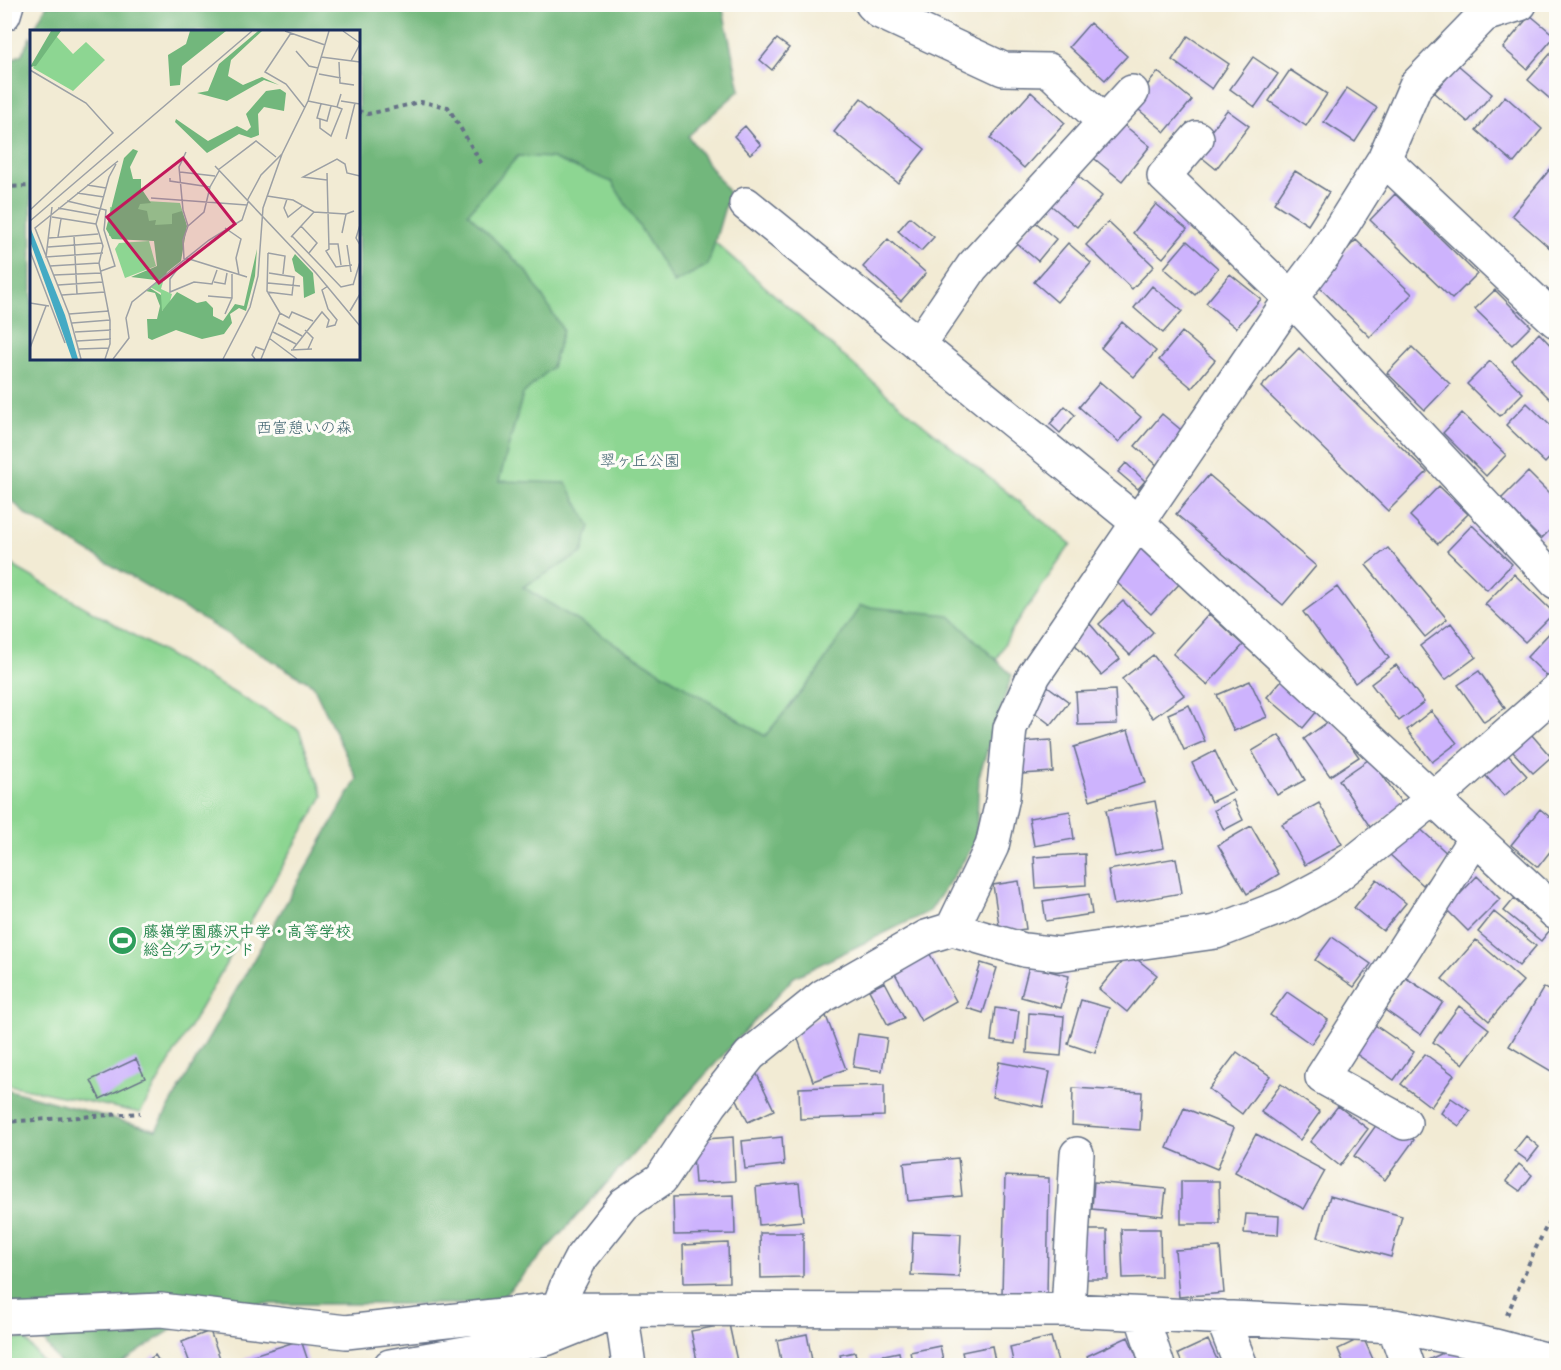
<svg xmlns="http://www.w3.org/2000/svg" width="1561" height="1370" viewBox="0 0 1561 1370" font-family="'Patrick Hand','Klee One',sans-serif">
  <rect width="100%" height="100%" fill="#fdfcf7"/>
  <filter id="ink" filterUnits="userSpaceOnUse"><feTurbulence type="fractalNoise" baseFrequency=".0167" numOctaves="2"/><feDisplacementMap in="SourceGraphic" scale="12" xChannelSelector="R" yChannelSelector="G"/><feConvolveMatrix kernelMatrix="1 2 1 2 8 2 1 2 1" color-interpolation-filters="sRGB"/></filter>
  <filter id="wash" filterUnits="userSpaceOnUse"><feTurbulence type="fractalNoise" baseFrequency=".008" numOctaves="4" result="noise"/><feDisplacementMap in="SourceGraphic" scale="24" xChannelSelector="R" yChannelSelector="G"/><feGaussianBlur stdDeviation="1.35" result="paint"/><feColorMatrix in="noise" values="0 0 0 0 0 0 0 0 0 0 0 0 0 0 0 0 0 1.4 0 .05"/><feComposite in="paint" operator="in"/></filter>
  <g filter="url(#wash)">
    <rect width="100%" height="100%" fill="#f2ebd4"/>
    <!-- green -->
    <path fill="#8dd692" stroke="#548278" stroke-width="1.5" d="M524 146 659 193 891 398 1071 544 1012 630 992 668 945 821 601 685 385 425 434 236Z
      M4 557 18 569 299 730 323 796 140 1113 5 1084Z
      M5 1339H25L45 1365H5Z"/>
    <!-- forest -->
    <path fill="#72b77c" stroke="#46736d" stroke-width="1.5" d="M47 5H722L740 90 688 136 729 193 708 265 674 283 612 182 552 158 518 156 468 213 528 273 563 330 552 367 523 394 499 481 566 483 590 526 582 553 523 587 765 736 816 674 860 606 949 615 1012 675 979 776 976 842 930 911 794 977 497 1304H210L117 1366 61 1365 40 1335 5 1326V1089L156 1130 357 779 313 685 25 514 5 493 4 64 22 54 31 35 32 358H358V32L33 31Z"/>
    <g id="blocks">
      <!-- building -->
      <path fill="#cdb3fd" d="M1530 15 1555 36 1527 69 1503 48Z
        M1090 23 1127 56 1105 80 1069 47Z
        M1188 36 1229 64 1212 89 1172 60Z
        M777 39 789 48 772 70 760 60Z
        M1556 47V104L1528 80Z
        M1253 57 1278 74 1255 107 1230 89Z
        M1458 65 1492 94 1468 122 1434 93Z
        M1290 70 1327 94 1306 126 1269 101Z
        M1158 72 1192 100 1165 132 1132 104Z
        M1347 88 1377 108 1355 142 1324 122Z
        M1031 92 1065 123 1024 168 990 138Z
        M1505 96 1542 129 1514 163 1476 130Z
        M861 98 925 149 898 183 834 132Z
        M1227 110 1249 126 1216 169 1195 152Z
        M1119 121 1150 146 1122 181 1091 156Z
        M745 126 761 145 750 154 734 136Z
        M1556 162V245L1552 250 1512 215Z
        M1295 171 1329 192 1308 225 1274 203Z
        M1073 172 1102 196 1077 227 1048 203Z
        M1395 194 1477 274 1452 299 1370 220Z
        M1156 204 1187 229 1163 258 1133 233Z
        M910 217 934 237 921 251 898 231Z
        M1034 221 1056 239 1038 261 1016 243Z
        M1108 222 1154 266 1132 289 1086 245Z
        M888 239 926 273 901 301 863 267Z
        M1356 240 1412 294 1370 337 1314 282Z
        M1187 241 1218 268 1195 295 1164 268Z
        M1068 243 1091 263 1057 302 1034 282Z
        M1230 274 1261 299 1236 328 1206 303Z
        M1152 286 1182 311 1163 333 1134 308Z
        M1495 290 1531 326 1512 345 1475 309Z
        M1122 322 1156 351 1134 377 1101 348Z
        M1182 332 1215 360 1192 388 1159 360Z
        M1539 333 1556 351V405L1512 361Z
        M1412 347 1450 384 1425 410 1387 373Z
        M1299 348 1427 472 1388 511 1261 387Z
        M1490 361 1523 393 1500 416 1467 384Z
        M1100 382 1141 417 1119 442 1079 407Z
        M1527 403 1556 431V451L1545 463 1506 425Z
        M1065 406 1075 415 1060 433 1050 424Z
        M1462 413 1506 455 1486 476 1443 433Z
        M1162 414 1186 434 1158 466 1135 446Z
        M1126 463 1145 481 1138 489 1118 472Z
        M1528 472 1556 500V524L1541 539 1501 499Z
        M1209 475 1316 566 1283 605 1176 514Z
        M1439 486 1468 514 1438 544 1410 516Z
        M1472 525 1512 564 1487 590 1447 551Z
        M1144 541 1184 579 1151 614 1111 577Z
        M1388 548 1447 619 1425 637 1366 565Z
        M1514 574 1554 613 1525 642 1485 604Z
        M1337 587 1389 658 1355 683 1303 612Z
        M1123 601 1153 632 1130 655 1099 624Z
        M1209 614 1243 645 1207 685 1173 654Z
        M1451 623 1476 657 1445 680 1420 646Z
        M1090 624 1120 659 1101 675 1072 641Z
        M1556 626V673L1550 679 1527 657Z
        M1153 655 1184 695 1153 718 1122 679Z
        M1396 665 1424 702 1399 721 1371 684Z
        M1479 671 1505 708 1484 722 1458 685Z
        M1287 674 1323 704 1303 728 1267 697Z
        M1250 681 1267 717 1234 731 1217 695Z
        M1042 682 1069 702 1051 725 1025 705Z
        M1115 690 1117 724 1078 725 1076 692Z
        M1189 705 1205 741 1184 750 1168 714Z
        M1431 711 1457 743 1432 762 1407 730Z
        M1332 719 1359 757 1330 776 1304 739Z
        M1128 730 1145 783 1090 800 1074 747Z
        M1531 734 1551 757 1533 773 1512 751Z
        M1279 735 1305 780 1277 795 1252 751Z
        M1051 740 1053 772 1022 774 1021 742Z
        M1215 751 1234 791 1211 802 1192 763Z
        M1508 755 1527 776 1504 796 1485 775Z
        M1371 758 1403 805 1370 827 1339 780Z
        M1233 800 1243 820 1224 830 1214 810Z
        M1155 801 1164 848 1115 857 1106 810Z
        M1319 803 1342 844 1305 865 1282 824Z
        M1540 809 1556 822V844L1538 867 1511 845Z
        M1070 811 1074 839 1034 846 1029 818Z
        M1415 824 1450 856 1423 885 1389 854Z
        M1251 826 1279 874 1247 894 1218 845Z
        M1085 854 1086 885 1036 888 1034 857Z
        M1176 858 1182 893 1114 905 1108 870Z
        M1477 876 1500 899 1468 931 1446 909Z
        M1377 879 1406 903 1383 931 1354 908Z
        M1019 881 1026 929 1000 932 993 885Z
        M1089 894 1092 914 1046 921 1043 901Z
        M1514 899 1550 930 1541 941 1504 911Z
        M1494 912 1536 946 1519 966 1478 932Z
        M1332 937 1371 964 1354 987 1315 960Z
        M1476 940 1523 981 1489 1021 1442 979Z
        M927 949 956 1001 921 1021 892 968Z
        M1129 953 1157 975 1127 1012 1099 989Z
        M981 963 997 968 983 1013 967 1008Z
        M1029 966 1069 976 1061 1008 1021 997Z
        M1406 978 1443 1002 1421 1035 1385 1010Z
        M885 982 904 1018 888 1025 869 990Z
        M1544 987 1556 995V1074L1509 1046Z
        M1287 992 1328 1020 1311 1044 1270 1015Z
        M1081 1000 1109 1008 1095 1053 1068 1044Z
        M1459 1006 1489 1029 1463 1064 1433 1042Z
        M995 1008 1019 1011 1015 1044 991 1041Z
        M1029 1013 1064 1016 1061 1056 1027 1053Z
        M826 1016 846 1069 813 1081 794 1028Z
        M1372 1023 1414 1052 1394 1080 1352 1051Z
        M858 1034 887 1038 882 1071 853 1067Z
        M1237 1052 1270 1076 1242 1114 1209 1089Z
        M1425 1054 1454 1075 1431 1107 1401 1084Z
        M136 1059 145 1078 100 1099 91 1080Z
        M999 1062 1050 1072 1043 1107 992 1097Z
        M756 1072 774 1110 748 1122 730 1085Z
        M1281 1084 1320 1112 1300 1140 1261 1112Z
        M884 1085V1116L800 1119 799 1088Z
        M1073 1088 1142 1092 1140 1130 1072 1125Z
        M1451 1098 1470 1111 1459 1126 1441 1113Z
        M1338 1106 1368 1129 1340 1166 1310 1142Z
        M1184 1108 1234 1128 1217 1169 1167 1148Z
        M1382 1117 1414 1140 1385 1180 1354 1156Z
        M1256 1134 1325 1171 1304 1209 1235 1172Z
        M1526 1136 1539 1147 1528 1161 1514 1151Z
        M733 1137 735 1181 695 1183 692 1140Z
        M782 1137 784 1165 745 1169 742 1141Z
        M958 1158 962 1196 908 1201 904 1163Z
        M1519 1164 1532 1175 1520 1191 1506 1181Z
        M1005 1176 1049 1178 1047 1296 1002 1294Z
        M1181 1181H1219L1220 1224H1181Z
        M1094 1182 1166 1189 1163 1216 1092 1209Z
        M799 1183 803 1221 759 1225 756 1187Z
        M734 1195 735 1234 674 1235 673 1197Z
        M1330 1196 1402 1216 1391 1257 1318 1237Z
        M1246 1214 1279 1216 1278 1235 1244 1233Z
        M1121 1229H1160L1161 1277 1123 1278Z
        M1081 1230H1107L1108 1279H1082Z
        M913 1232 961 1234 959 1277 911 1275Z
        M760 1233H803V1277L761 1278Z
        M728 1243 729 1282 684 1283 683 1245Z
        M1220 1247 1224 1293 1179 1297 1175 1250Z
        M729 1324 738 1366H698L691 1331Z
        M210 1331 223 1366H191L182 1342Z
        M807 1334 813 1366H782L777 1340Z
        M1051 1337 1059 1366H1014L1010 1347Z
        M1128 1337 1141 1366H1091L1087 1356Z
        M1363 1337 1376 1366H1345L1338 1349Z
        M301 1340 309 1364 246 1366 244 1358Z
        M1208 1340 1220 1366H1183L1178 1354Z
        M1460 1345 1470 1366H1430L1428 1360Z
        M940 1346 944 1366H913L910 1352Z
        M992 1346 996 1366H965L962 1352Z
        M855 1352 858 1366H843L840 1355Z
        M899 1352 902 1366H871L869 1358Z
        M155 1355 162 1366H140Z"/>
    </g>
  </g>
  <g filter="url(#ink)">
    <use href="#blocks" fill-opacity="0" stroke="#667187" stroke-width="1.5"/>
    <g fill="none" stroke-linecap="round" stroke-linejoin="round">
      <defs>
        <path id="minor" d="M872 4 880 12 1003 69 1049 70 1104 122
          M4 14 7 4
          M1197 138 1164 176 1291 298 1556 582
          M1384 159 1556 321
          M746 204 1137 522 1556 913
          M919 345 972 267 1132 92
          M952 929 1024 950 1058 954 1216 932 1286 905 1329 882 1433 799 1556 691
          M1405 1123 1322 1077 1475 838
          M558 1309 567 1285 581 1258 624 1204 661 1179 711 1104 750 1055 823 996 926 937 952 929 992 846 1003 797 1010 728 1034 675 1291 298 1325 253 1384 159 1416 85 1484 15 1520 4
          M1068 1310 1077 1154
          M1141 1314 1158 1366
          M4 1317 161 1310 346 1332 558 1309 1068 1310 1394 1326 1495 1346 1556 1362
          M1222 1317 1241 1366
          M1394 1326 1408 1366
          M390 1366 546 1339 621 1309 629 1366"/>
      </defs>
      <!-- minor casing -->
      <use href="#minor" stroke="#667187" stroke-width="36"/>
      <!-- path -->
      <path stroke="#667187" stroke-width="4" stroke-dasharray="4.5 4.5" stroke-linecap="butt" d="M358 111 368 114 421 102 448 107 483 166
        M4 187 32 186
        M4 1122 140 1113
        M1507 1315 1532 1256 1556 1207"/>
      <!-- minor -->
      <use href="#minor" stroke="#fff" stroke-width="33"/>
    </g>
  </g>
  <!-- icons -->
  <defs>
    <symbol id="stadium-disc" viewBox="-11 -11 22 22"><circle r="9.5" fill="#2e9e5b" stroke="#fdfcf7"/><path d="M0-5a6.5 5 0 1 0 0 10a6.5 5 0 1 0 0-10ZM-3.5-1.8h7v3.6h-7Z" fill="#fff"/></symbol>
  </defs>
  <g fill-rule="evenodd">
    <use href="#stadium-disc" x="106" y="924" width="33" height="33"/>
  </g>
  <g text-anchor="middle" stroke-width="6" stroke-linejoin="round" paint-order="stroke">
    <!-- park labels -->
    <g font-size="16" fill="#3d616e" stroke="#fdfcf7">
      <text x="304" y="433">西富憩いの森</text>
      <text x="640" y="466">翠ヶ丘公園</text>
    </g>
    <!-- leisure labels -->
    <g font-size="16" font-weight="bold" fill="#27864d" stroke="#fdfcf7" text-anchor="start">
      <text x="143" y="937">藤嶺学園藤沢中学・高等学校<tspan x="143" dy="18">総合グラウンド</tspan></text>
    </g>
  </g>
  <!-- overview -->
  <g transform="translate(30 30)">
    <rect width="330" height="330" fill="#f2ebd4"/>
    <path d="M26 6 43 24 56 12 75 30 43 61 3 38ZM116 171 150 173 156 193 79 206 80 177 107 182 108 174ZM119 211 126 236 95 248 85 219 89 213ZM129 251 133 252 131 259 142 264 138 278 131 281V263L120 257Z" fill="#8dd692"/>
    <path d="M31 1 6 36 0 37 21 1ZM160 1H196L152 36 150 55 140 56 138 25 156 14ZM228 1H232L201 30 198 46 213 55 232 47 249 55 234 50 197 71 167 63 178 61 189 34ZM250 59 256 63 254 81 234 77 228 84 229 105 221 108 209 104 177 123 145 92 146 89 178 111 207 96 217 101 221 97 216 84 236 61ZM103 119 108 121 100 137 103 149H111V158L121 173 110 174 108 179 117 181 119 191 126 190 125 195 142 194V184L152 181 157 196 151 231 137 242 134 251 101 247 127 236 124 211 82 209 76 199 94 128ZM227 219 225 246 216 281 209 278 200 284 202 293 194 304 172 309 146 300 122 310 118 308 117 289H127L130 276 125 263 116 261 120 258 131 265 132 281 147 262 167 273 176 271 183 278V286L193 291 205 274 214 276ZM265 224 283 243 285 263 274 268 273 247 265 241 262 229Z" fill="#72b77c"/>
    <path d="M0 197 35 285 48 329H42L0 211Z" fill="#44aac4"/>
    <path fill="none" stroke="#9ca0a5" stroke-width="1.5" d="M255 1 295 15M313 1 330 13M261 3 235 42 256 54 275 78M266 21 279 36 288 38M291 27 330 32M321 31 330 14M309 32 310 53 324 55M0 40 56 73 83 103 0 180M289 44 311 48M278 71 307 77 311 64M311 71 330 74M291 74 287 88 297 91 301 76M290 89V98L301 106 312 79 307 77M316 109 325 73M185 136 286 243 330 296M188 140 226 111 246 127M150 142 185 146M297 143 299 219 296 221 306 237 322 235M140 148V151L180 157M297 150 273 147 307 129 315 134 317 143 330 146M57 155 76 158M47 163 74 167M237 166 263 170 284 182 316 184M121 168 217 175M257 169 254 178 258 187 272 176M37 171 76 180 74 200 85 236 71 241M217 171 231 145 252 124M22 177 16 227 73 223M28 178 67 185M22 187 66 194M0 191 222 1M330 195 326 208 330 215M158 196 174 182 180 157 189 141M271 196 287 213 279 223M195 198 211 209 206 228 209 245M312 203 316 184 324 181M44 206 47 264M262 206 311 257 324 254M28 207 31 189M261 207 284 182M19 208 68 204M299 214H308L311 235M317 215 321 242M18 217 72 213M0 221 35 313M238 223 237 261 250 283M238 223 255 226 253 244M156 228 217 247M154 229 153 210 158 196 153 180 149 137 156 122M20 236 69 233M149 237 140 249V262L164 252 182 254 187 240M24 245 71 243M184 252 195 254 197 243M238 253 270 256M28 255 73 252M323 255 330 232M237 262 262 265 264 247 239 243M32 265 75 262M178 266 202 268M0 273 19 276M320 281 330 264M39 284 79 281M195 284 202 268V244M42 293 80 290M248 293 272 306M275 300 283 308 278 319M45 302 81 300M243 302 266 314M239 308 267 329M47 311 81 309M0 318 16 276M49 319 79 318M263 319 292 282 299 290 297 297 305 295 307 290 298 279 292 260 298 256M261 320 282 319M51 329 39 284 5 198 88 131M75 329 80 314V290L69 233 73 216 66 194 79 147 86 134M83 329 99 308 96 288 102 272 179 210 212 190 218 172M193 329 220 277 228 246 233 178 252 124 278 71 299 1M225 329 222 325 226 317 234 320M231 329 250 283 259 288 262 282 283 291"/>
    <path fill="#c2185b" fill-opacity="0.15" stroke="#c2185b" stroke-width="3" d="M153 128 205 194 129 253 77 187Z"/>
    <rect width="330" height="330" fill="none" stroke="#1b2f5e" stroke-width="3"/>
  </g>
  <!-- margin -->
  <rect width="1561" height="1370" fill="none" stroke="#fdfcf7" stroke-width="24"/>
</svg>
